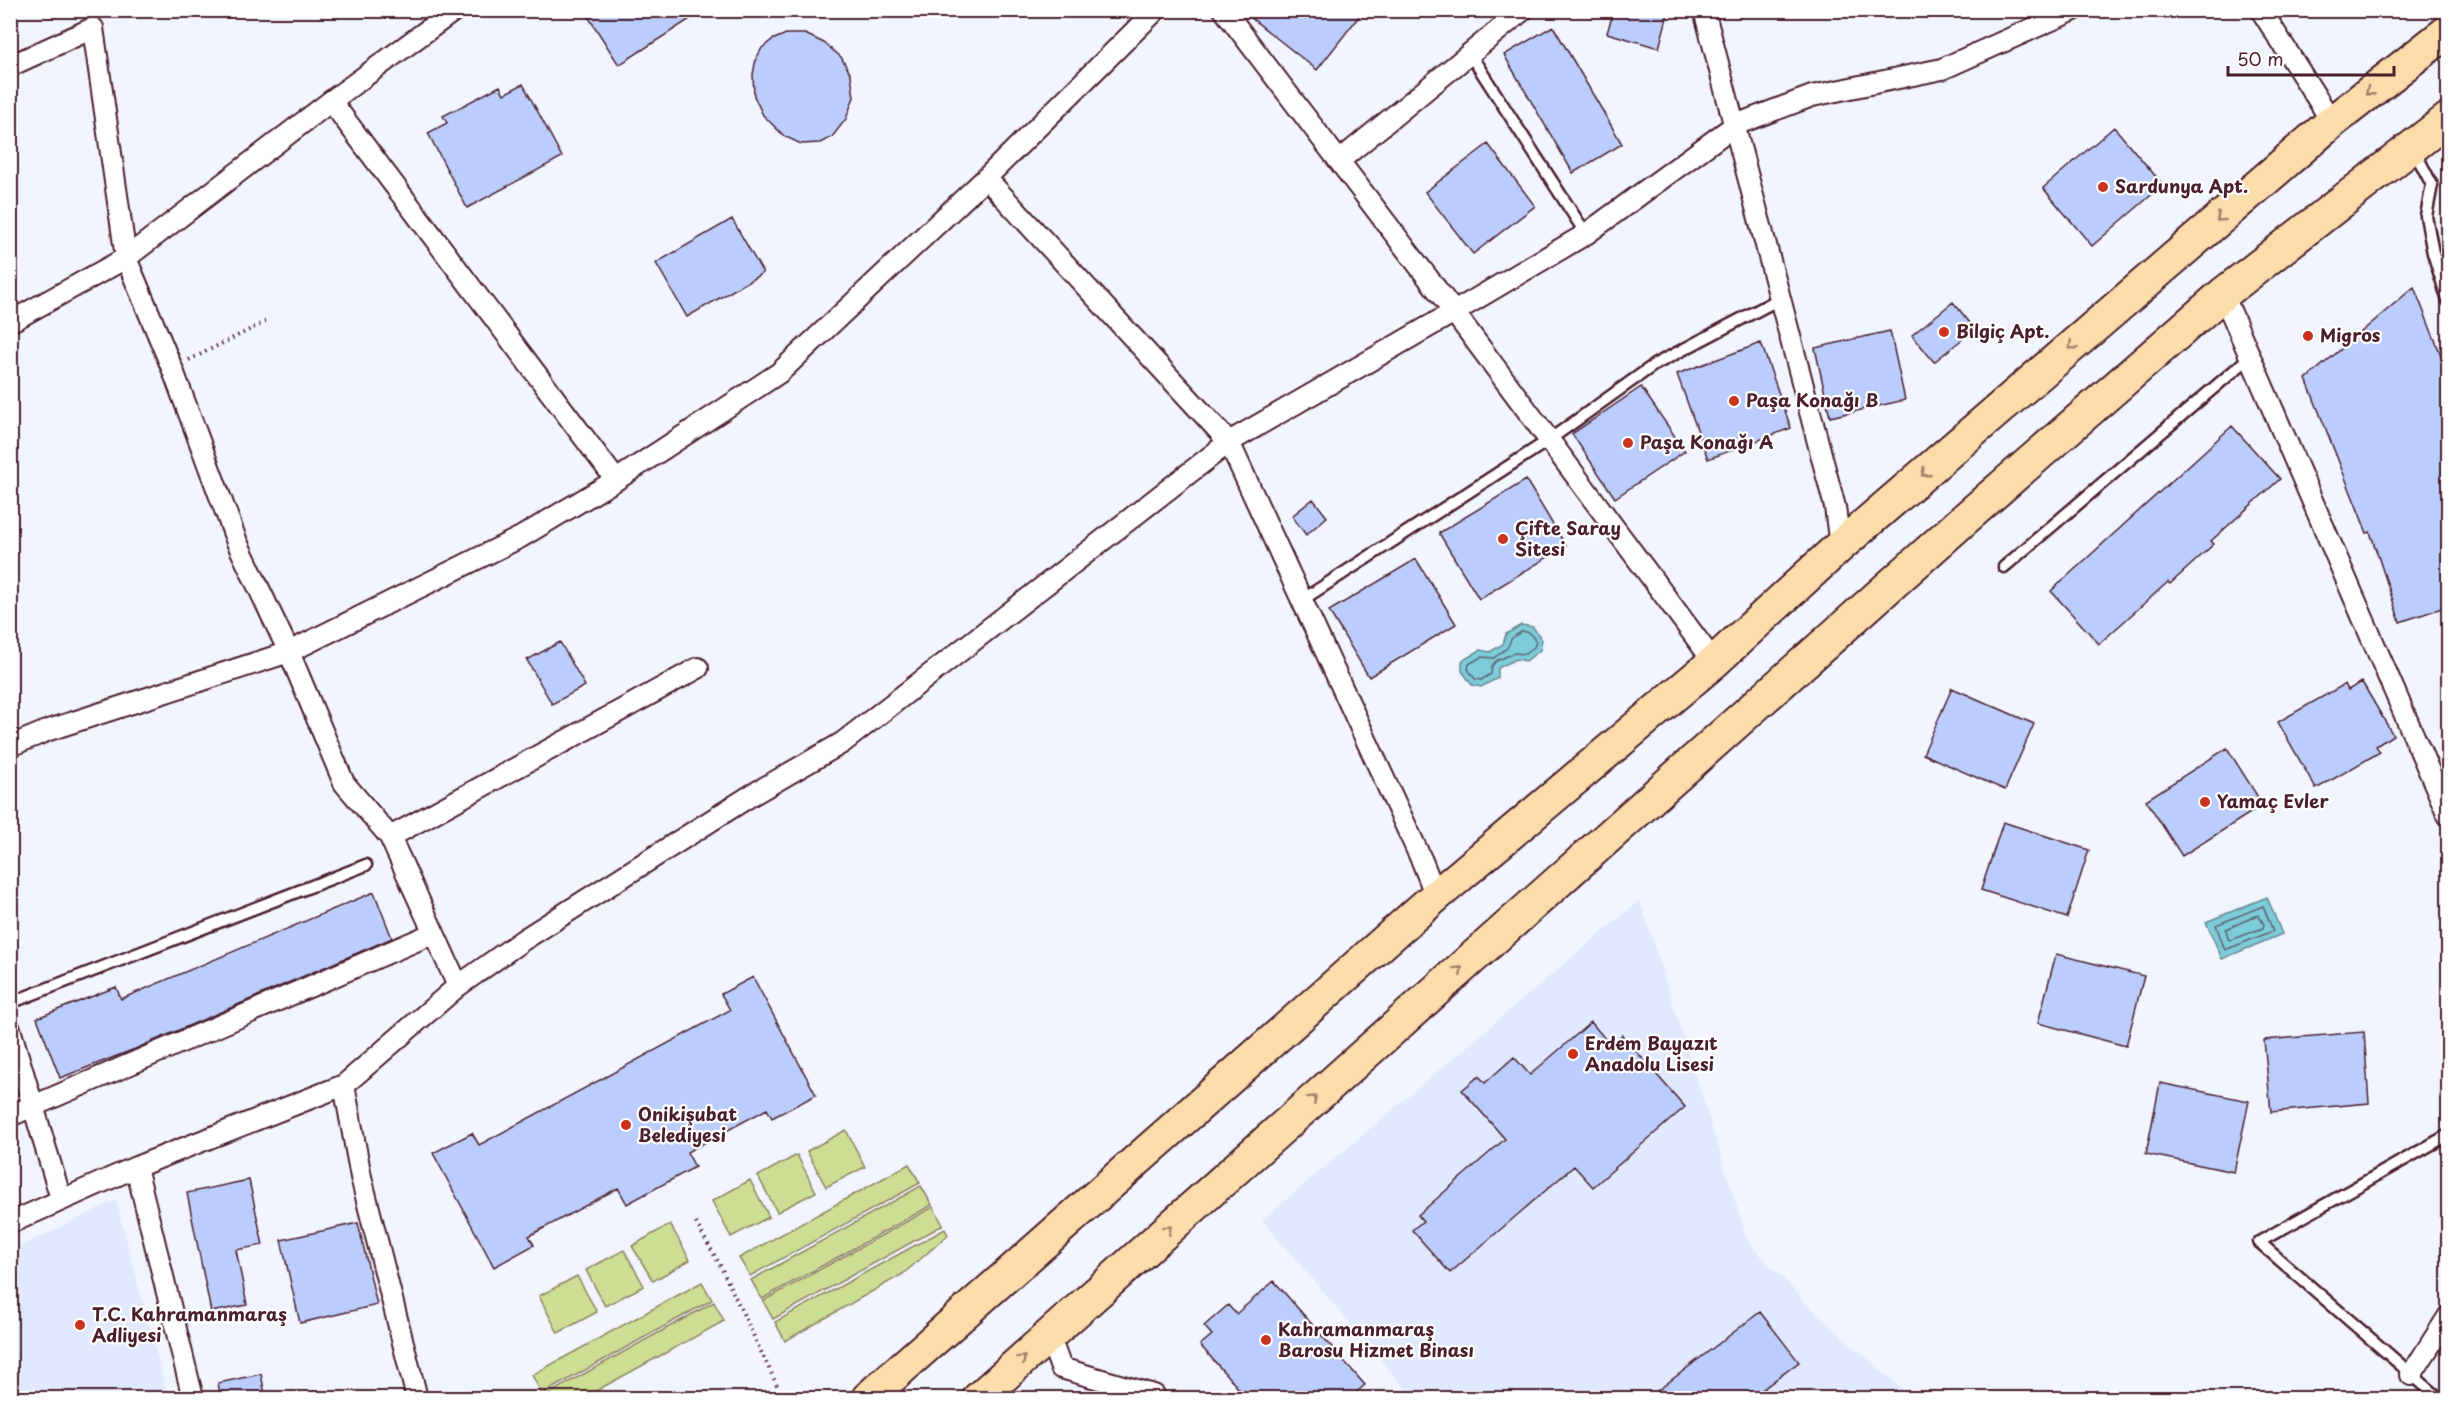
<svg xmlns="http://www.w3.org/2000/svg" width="2459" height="1409" viewBox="0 0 2459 1409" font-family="'Playpen Sans',sans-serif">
  <rect width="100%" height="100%" fill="#f1f5ff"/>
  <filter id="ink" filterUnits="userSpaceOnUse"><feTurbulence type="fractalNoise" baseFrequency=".0167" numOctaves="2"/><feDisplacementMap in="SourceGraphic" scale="12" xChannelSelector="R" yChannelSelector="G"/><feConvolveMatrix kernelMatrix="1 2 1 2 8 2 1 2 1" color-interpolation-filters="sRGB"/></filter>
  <g filter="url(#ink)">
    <!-- built -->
    <path fill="#e1e9fe" d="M1640 900 1748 1242 1814 1311 1912 1398H1413L1262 1220Z
      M116 1200 168 1398H11V1251Z"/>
    <!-- green -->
    <path fill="#ccde93" stroke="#8b7e5f" stroke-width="1.5" d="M846 1130 865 1167 826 1187 807 1151Z
      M797 1155 816 1192 777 1212 758 1176Z
      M909 1164 920 1183 750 1276 739 1258Z
      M750 1180 769 1217 731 1237 712 1201Z
      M921 1186 932 1205 762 1299 751 1280Z
      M933 1207 943 1225 773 1319 763 1301Z
      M670 1224 690 1260 653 1281 632 1246Z
      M945 1229 948 1235 903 1274 785 1341 775 1322Z
      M624 1250 644 1286 605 1306 586 1270Z
      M577 1276 597 1312 558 1333 539 1296Z
      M702 1282 712 1300 542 1394 532 1375Z
      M714 1302 724 1321 583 1398H545L544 1396Z"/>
    <!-- water -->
    <path fill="#7dccd9" stroke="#698793" stroke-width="1.5" d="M1521 625 1533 627 1542 640 1540 650 1526 661 1516 659 1498 668V678L1481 687 1472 685 1462 671V661L1480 650 1490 652 1503 644 1506 634Z
      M2267 897 2282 934 2222 959 2206 922Z"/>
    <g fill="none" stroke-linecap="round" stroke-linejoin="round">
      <!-- shore -->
      <path stroke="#5e6471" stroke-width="1.5" d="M1522 631 1530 633 1536 642 1534 647 1525 654 1514 653 1496 661 1492 666 1491 674 1481 680 1475 679 1468 669 1469 664 1481 657 1494 658 1507 648 1512 638Z
        M2263 906 2273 931 2225 950 2216 925Z
        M2258 915 2264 924 2263 928 2231 940 2228 939 2226 929Z"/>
    </g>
    <!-- building -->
    <path fill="#bbcdfd" stroke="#4a1f2b" stroke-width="1.5" d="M584 10H704L619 65Z
      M1241 10H1364L1317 70Z
      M1614 10H1669L1659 48 1607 33Z
      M1553 26 1622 144 1573 173 1504 55Z
      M786 34H805L824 43 841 57 851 75 854 97 846 119 832 137 820 143 801 144 784 136 763 115 754 96 753 74 756 59 762 48 772 40Z
      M523 84 562 157 467 208 428 133 447 123 443 116 500 86 504 94Z
      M2114 127 2163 185 2092 246 2043 188Z
      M1488 144 1535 206 1473 254 1425 192Z
      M732 219 763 273 687 317 656 263Z
      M2414 287 2448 373V606L2400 622 2370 532 2367 533 2306 379Z
      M1953 302 1975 329 1934 362 1912 335Z
      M1890 331 1905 400 1830 417 1815 348Z
      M1761 343 1791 428 1708 459 1677 374Z
      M1641 387 1685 451 1615 498 1572 434Z
      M2232 426 2280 479 2211 541 2214 544 2170 584 2168 582 2099 644 2051 591Z
      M1526 480 1566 546 1479 599 1439 533Z
      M1313 499 1327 517 1306 535 1292 516Z
      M1416 559 1456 624 1369 677 1329 611Z
      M560 642 585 686 552 704 527 660Z
      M2362 682 2393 735 2376 746 2380 752 2316 789 2278 722 2345 684 2348 690Z
      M1952 688 2034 724 2005 790 1923 754Z
      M2227 748 2263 805 2182 856 2146 800Z
      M2003 822 2089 850 2067 918 1981 890Z
      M374 892 392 938 135 1049 60 1078 37 1018 116 987 121 999Z
      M2056 954 2144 976 2126 1046 2038 1023Z
      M753 977 816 1095 772 1118 767 1109 687 1152 695 1167 627 1204 618 1188 529 1236 534 1245 494 1267 433 1153 472 1133 479 1145 730 1010 721 994Z
      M1591 1022 1610 1045 1622 1035 1685 1107 1593 1187 1574 1166 1450 1273 1412 1230 1423 1221 1418 1215 1505 1139 1462 1090 1479 1076 1485 1083 1514 1057 1530 1075Z
      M2364 1032 2369 1103 2271 1112 2264 1040Z
      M2160 1083 2249 1101 2234 1172 2146 1154Z
      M249 1180 263 1245 236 1250 247 1305 211 1312 187 1193Z
      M358 1223 377 1305 300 1323 281 1240Z
      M1274 1281 1365 1385 1349 1398H1247L1200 1345 1212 1335 1204 1326 1228 1305 1236 1314Z
      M1760 1312 1799 1362 1751 1398H1648Z
      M261 1374 265 1394 247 1398H221L218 1383Z"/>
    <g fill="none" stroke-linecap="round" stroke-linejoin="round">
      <defs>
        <path id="service" d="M1470 54 1586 234
          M2414 150 2432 185 2426 216 2433 253 2448 301
          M2004 567 2250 357
          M1302 600 1549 440 1654 365 1781 298
          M10 1003 366 865
          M2439 1398 2259 1242 2448 1135"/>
        <path id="minor" d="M1224 10 1454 312 1714 662
          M1704 10 1835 507 1840 546
          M2261 10 2332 122
          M10 66 93 28 126 258 172 368 237 542 289 652 344 783 390 837 458 986
          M331 101 616 480
          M1339 161 1523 10
          M986 178 1229 442 1422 861 1436 896
          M2223 294 2448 815
          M10 322 126 258 331 101 455 10
          M10 746 49 730 289 652 521 537 616 480 779 373 986 178 1156 10
          M390 837 698 668
          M10 1029 61 1199
          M344 1085 361 1177 417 1398
          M10 1116 434 933
          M136 1167 193 1398
          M10 1223 136 1167 344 1085 458 986 523 940 750 796 842 743 1229 442 1454 312 1586 234 1735 125 1812 96 1942 69 2074 10
          M1049 1335 1061 1368 1154 1395 1155 1398
          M2411 1375 2448 1317"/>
        <path id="primary" d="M868 1398 1436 896 1714 662 1840 546 2332 122 2448 31
          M979 1398 1967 517 2223 294 2448 119"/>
      </defs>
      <!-- service casing -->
      <use href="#service" stroke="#4a1f2b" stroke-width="15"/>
      <!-- minor casing -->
      <use href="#minor" stroke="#4a1f2b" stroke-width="24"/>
      <!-- primary casing -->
      <use href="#primary" stroke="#4a1f2b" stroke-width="36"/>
      <!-- path -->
      <path stroke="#4a1f2b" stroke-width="4" stroke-dasharray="1.5 4.5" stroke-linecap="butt" d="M189 360 269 320
        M696 1223 720 1265 783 1398"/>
      <!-- service -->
      <use href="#service" stroke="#fff" stroke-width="10"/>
      <!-- minor -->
      <use href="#minor" stroke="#fff" stroke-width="20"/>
      <!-- primary -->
      <use href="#primary" stroke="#fbddab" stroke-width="32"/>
    </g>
    <!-- one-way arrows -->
    <defs><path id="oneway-chevron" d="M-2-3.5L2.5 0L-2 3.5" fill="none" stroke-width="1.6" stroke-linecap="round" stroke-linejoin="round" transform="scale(1.5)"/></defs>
    <g stroke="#a27e6b">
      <use href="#oneway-chevron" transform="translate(2369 92) rotate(142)"/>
      <use href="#oneway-chevron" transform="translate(2220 218) rotate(139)"/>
      <use href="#oneway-chevron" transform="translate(2072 346) rotate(139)"/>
      <use href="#oneway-chevron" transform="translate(1925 473) rotate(139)"/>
      <use href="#oneway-chevron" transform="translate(1459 970) rotate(-42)"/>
      <use href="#oneway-chevron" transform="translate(1313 1099) rotate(-42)"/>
      <use href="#oneway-chevron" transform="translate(1168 1229) rotate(-42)"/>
      <use href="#oneway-chevron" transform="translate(1022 1359) rotate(-42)"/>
    </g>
  </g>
  <!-- markers -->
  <g fill="#c8321e" stroke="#fff" stroke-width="2">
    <circle cx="2103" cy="187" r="6"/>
    <circle cx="1944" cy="332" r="6"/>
    <circle cx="2308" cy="336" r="6"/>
    <circle cx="1734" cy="401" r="6"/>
    <circle cx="1628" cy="443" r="6"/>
    <circle cx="1503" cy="539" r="6"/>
    <circle cx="2205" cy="802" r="6"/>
    <circle cx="1573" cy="1054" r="6"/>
    <circle cx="626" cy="1125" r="6"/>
    <circle cx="80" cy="1325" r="6"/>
    <circle cx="1266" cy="1340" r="6"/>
  </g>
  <g text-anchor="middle" stroke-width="4.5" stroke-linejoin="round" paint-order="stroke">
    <!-- poi labels -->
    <g font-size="18" font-weight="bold" fill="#4a1f2b" stroke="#fff" text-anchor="start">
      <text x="2115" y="193">Sardunya Apt.</text>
      <text x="1956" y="338">Bilgiç Apt.</text>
      <text x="2320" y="342">Migros</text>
      <text x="1746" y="407">Paşa Konağı B</text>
      <text x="1640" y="449">Paşa Konağı A</text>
      <text x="1515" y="535">Çifte Saray<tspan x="1515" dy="21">Sitesi</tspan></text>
      <text x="2217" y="808">Yamaç Evler</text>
      <text x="1585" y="1050">Erdem Bayazıt<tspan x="1585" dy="21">Anadolu Lisesi</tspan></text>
      <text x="638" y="1121">Onikişubat<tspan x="638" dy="21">Belediyesi</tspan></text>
      <text x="92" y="1321">T.C. Kahramanmaraş<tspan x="92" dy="21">Adliyesi</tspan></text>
      <text x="1278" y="1336">Kahramanmaraş<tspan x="1278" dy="21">Barosu Hizmet Binası</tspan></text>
    </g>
  </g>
  <!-- margin -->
  <rect width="2459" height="1409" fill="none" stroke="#fff" stroke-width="36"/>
  <rect x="18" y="18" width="2423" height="1373" fill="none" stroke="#4a1f2b" stroke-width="2" filter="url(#ink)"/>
  <!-- scale -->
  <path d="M2228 66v9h166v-9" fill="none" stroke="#4a1f2b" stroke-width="3"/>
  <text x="2237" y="66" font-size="18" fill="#4a1f2b" stroke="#ffffff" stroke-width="4.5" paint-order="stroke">50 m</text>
</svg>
